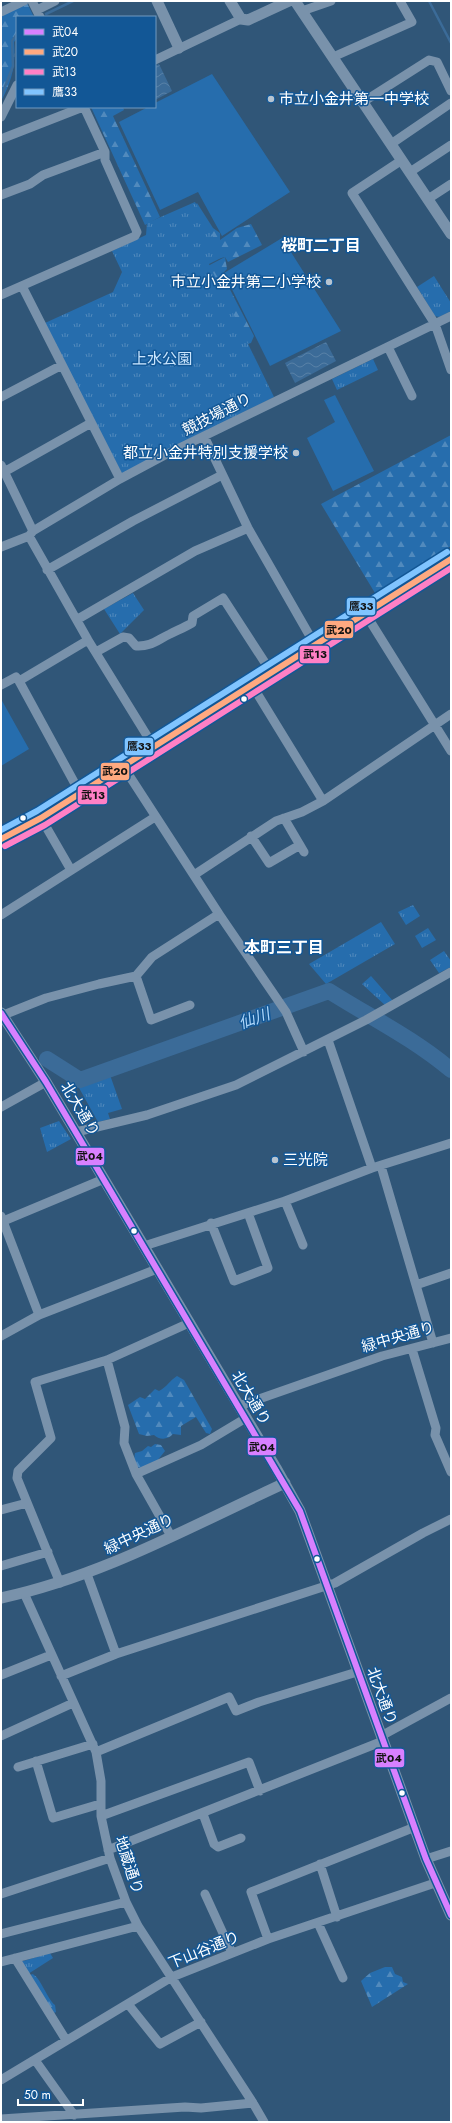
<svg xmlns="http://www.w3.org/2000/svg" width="452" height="2123" viewBox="0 0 452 2123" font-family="Jost,'Noto Sans JP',sans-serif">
  <defs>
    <pattern id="forest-firs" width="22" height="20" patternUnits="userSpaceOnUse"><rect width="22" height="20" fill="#266dad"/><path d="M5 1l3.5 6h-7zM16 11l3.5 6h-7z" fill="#518abd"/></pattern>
    <pattern id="park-tufts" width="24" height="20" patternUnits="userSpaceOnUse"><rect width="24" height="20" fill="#266dad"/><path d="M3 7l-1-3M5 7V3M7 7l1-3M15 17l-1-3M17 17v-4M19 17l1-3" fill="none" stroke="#518abd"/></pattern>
    <pattern id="water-waves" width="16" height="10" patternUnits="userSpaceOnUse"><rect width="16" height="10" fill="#3b6b98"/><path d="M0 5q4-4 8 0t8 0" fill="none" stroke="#5881a7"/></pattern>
  </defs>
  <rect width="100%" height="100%" fill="#305678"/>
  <!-- grass -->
  <path fill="#266dad" d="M212 74 290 192 222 236 198 192 160 210 119 122 148 107H155V103Z
    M282 238 341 331 270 366 224 273Z
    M335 395 374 471 333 491 307 438 335 422 324 400Z
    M1 699 29 749 1 766Z"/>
  <!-- forest -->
  <path fill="url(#forest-firs)" d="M26 1 34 17H17V38L14 42C16 63 12 82 1 101V14Z
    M91 107H123L124 110 113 116 160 217 145 225Z
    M197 203 213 228 220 233V240L237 228 251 224 262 245 228 262 225 257 216 259 192 208Z
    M225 257 227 269 222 274 254 336 251 343 237 347 204 268Z
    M451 435V546L375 593 321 504Z
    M177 1376 184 1380 212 1429 210 1434 206 1433 196 1417 181 1426V1435L173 1434C168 1440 159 1440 154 1435L147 1436 139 1434 128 1405 140 1397 145 1399 155 1389 159 1391C168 1386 169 1381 177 1376Z
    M155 1444 161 1445 165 1451 157 1461 150 1463 141 1469 136 1466 134 1460 135 1453 142 1451 148 1446 151 1447Z
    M385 1967H392L395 1974 402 1977 403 1982 408 1984 372 2007 361 1981 370 1973Z
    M32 1974C40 1976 47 1999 55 2005L56 2012 54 2013 30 1976Z"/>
  <!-- park -->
  <path fill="url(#park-tufts)" d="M195 202 223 257 209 264 274 397 122 474 45 323 113 292 122 272 112 251 146 235 147 223Z
    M434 276 451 303V311L439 317 435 316 417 287Z
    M373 359 378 370 337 390 332 379Z
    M133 593 144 610 120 634 104 609Z
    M413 905 420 916 406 925 398 912Z
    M381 922 395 944 326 984 309 964Z
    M428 928 436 940 422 948 415 936Z
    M444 951 451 961V967L439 973 430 960Z
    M371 976 393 1001 386 1006 362 984Z
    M110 1075 122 1109 108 1113 110 1119 98 1122 78 1086Z
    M59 1121 71 1139 47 1152 40 1128Z
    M50 1953 53 1958 28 1974 20 1962Z"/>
  <!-- water -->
  <path fill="url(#water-waves)" d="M159 64 172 91 155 100V66Z
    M326 342 336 361 295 383 285 363Z"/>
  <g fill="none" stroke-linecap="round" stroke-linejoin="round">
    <!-- stream -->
    <path stroke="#3b6b98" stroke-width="2.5" d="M429 1 451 43
      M46 14 73 1
      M1 97 13 66 12 41 17 34"/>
    <!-- river -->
    <path stroke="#3b6b98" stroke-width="16" d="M47 1059 80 1080 329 991C370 1017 413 1038 451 1070"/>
    <!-- minor -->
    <path stroke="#7992ab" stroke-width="9" d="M32 1 40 17
      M37 10 55 1
      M302 11 331 1
      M1 12 24 1
      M333 57 412 22 400 1
      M155 60 241 19
      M363 102 429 60 437 62 451 91
      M1 117 17 85
      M1 139 83 107
      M391 144 451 103
      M402 160 352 193 435 324 451 370
      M410 172 451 145
      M1 195 30 184 43 175 105 152
      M428 199 451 184
      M22 286 120 479
      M1 295 135 236 137 232 105 160V152L84 107
      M388 347 412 396
      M1 397 62 365
      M204 436 248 528 315 645
      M1 465 33 531
      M4 472 91 423
      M29 536 88 640 154 747
      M1 547 29 536 33 531 120 479 163 456 451 316
      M47 570 133 521 222 475
      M365 613 451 751
      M78 619 195 551 248 528
      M96 652 123 637 129 638 136 646C151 647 157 640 170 634 178 630 185 627 192 623L193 616 223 598 271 672
      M1 685 16 677 19 681
      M252 685 323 801
      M123 766 219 914 286 1012 304 1052
      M80 793 19 681 88 640
      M41 818 71 870
      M284 818 304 852
      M251 836 269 863 300 845
      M194 875 276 821 302 812 323 801 451 714
      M1 915 155 817
      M136 976 151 1020 190 1005
      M1 1016 46 998 99 984 136 976 152 957 219 914
      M328 1040 372 1168
      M1 1107 46 1082
      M76 1132 147 1115 236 1085 366 1020 451 972
      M381 1166 433 1343
      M285 1201 303 1245
      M1 1216 39 1315
      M1 1222 104 1179
      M211 1223 234 1281 268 1268 248 1213
      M144 1246 285 1201 372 1168 451 1143
      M416 1285 451 1273
      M1 1336 39 1315 157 1269
      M412 1349 436 1428 435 1435 451 1472
      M107 1360 125 1427 124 1443 136 1474 171 1536
      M239 1406 382 1356 451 1338
      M136 1474 201 1445 246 1418
      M1 1510 27 1503
      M1 1566 48 1552
      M87 1574 116 1654
      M60 1583 17 1478 18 1471 51 1438 35 1382 107 1360 189 1323
      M24 1593 96 1752 101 1781V1816L110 1858 126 1902 138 1926 253 2103 264 2122
      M1 1675 51 1655
      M61 1676 116 1654 335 1583 423 1533 451 1519
      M1 1736 73 1703
      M381 1736 451 1698
      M96 1752 229 1697 236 1711 259 1702 357 1672
      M36 1761 53 1818 100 1804
      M18 1767 93 1744
      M203 1814 214 1844 218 1847 241 1838
      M101 1816 249 1762 260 1791
      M108 1850 383 1741
      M426 1859 451 1851
      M320 1864 337 1917
      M1 1894 110 1858
      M205 1894 232 1953
      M318 1923 343 1978
      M1 1934 126 1902
      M268 1939 251 1892 415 1827
      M15 1958 66 2040
      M1 1962 138 1926
      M128 2004 160 2044 201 2022
      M35 2060 74 2115
      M1 2080 172 1977 268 1939 435 1883
      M1 2119 185 2107 201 2108 253 2103"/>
    <!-- tertiary -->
    <path stroke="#7992ab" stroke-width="11" d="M157 1 179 48
      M230 1 241 19 248 20 289 1
      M295 1 451 234
      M1 1013 46 1082 276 1468 300 1511 426 1859 451 1915
      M1 1598C103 1576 191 1526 285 1483"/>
    <!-- primary -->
    <path stroke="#7792a9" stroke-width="14" d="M1 839 41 818 451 559"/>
    <defs>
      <path id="bus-1" d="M1 1013 46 1082 300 1511 426 1859 451 1915"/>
      <path id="bus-2" d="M1 839 41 818 451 559"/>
      <path id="bus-3" d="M5 846 45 825 451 568"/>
      <path id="bus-4" d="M1 830 37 811 447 552"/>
    </defs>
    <!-- bus-1 casing -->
    <use href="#bus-1" stroke="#125796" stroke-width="9"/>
    <!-- bus-2 casing -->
    <use href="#bus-2" stroke="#125796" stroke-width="9"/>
    <!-- bus-3 casing -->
    <use href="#bus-3" stroke="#125796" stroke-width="9"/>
    <!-- bus-4 casing -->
    <use href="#bus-4" stroke="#125796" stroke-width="9"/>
    <!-- bus-1 -->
    <use href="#bus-1" stroke="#d880ff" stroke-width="6"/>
    <!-- bus-2 -->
    <use href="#bus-2" stroke="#ffa980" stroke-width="6"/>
    <!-- bus-3 -->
    <use href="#bus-3" stroke="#ff80c5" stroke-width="6"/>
    <!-- bus-4 -->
    <use href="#bus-4" stroke="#80c4ff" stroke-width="6"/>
  </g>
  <!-- markers -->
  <g fill="#b7c4d0" stroke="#125796" stroke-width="1.5">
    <circle cx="271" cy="99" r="4"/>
    <circle cx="329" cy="282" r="4"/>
    <circle cx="296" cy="453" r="4"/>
    <circle cx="275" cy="1160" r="4"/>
  </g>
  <g fill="#fff" stroke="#125796" stroke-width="1.5">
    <circle cx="244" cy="699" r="3.5"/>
    <circle cx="23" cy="818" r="3.5"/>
    <circle cx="134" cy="1231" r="3.5"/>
    <circle cx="317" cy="1559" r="3.5"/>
    <circle cx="402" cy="1793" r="3.5"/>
  </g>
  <g text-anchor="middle" stroke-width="3" stroke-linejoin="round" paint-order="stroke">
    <!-- poi labels -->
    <g font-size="15" fill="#fff" stroke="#125796" text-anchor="start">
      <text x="279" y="104">市立小金井第一中学校</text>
      <text x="321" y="287" text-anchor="end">市立小金井第二小学校</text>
      <text x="288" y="458" text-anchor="end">都立小金井特別支援学校</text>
      <text x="283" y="1165">三光院</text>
    </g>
    <!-- park labels -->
    <g font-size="15" fill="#cae5fd" stroke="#125796">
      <text x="162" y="364">上水公園</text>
    </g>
    <!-- street labels -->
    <g font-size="15" fill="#fff" stroke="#125796">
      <text transform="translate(217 414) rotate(-27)" y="5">競技場通り</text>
      <text transform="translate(80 1109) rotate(59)" y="5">北大通り</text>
      <text transform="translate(398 1337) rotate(-16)" y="5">緑中央通り</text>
      <text transform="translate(251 1398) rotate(59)" y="5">北大通り</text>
      <text transform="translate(139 1534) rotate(-25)" y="5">緑中央通り</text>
      <text transform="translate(382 1696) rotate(70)" y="5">北大通り</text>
      <text transform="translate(129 1865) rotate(72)" y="5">地蔵通り</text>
      <text transform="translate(204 1950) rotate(-22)" y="5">下山谷通り</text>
    </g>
    <!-- neighbourhood labels -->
    <g font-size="16" font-weight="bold" fill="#fff" stroke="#125796">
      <text x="321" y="251">桜町二丁目</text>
      <text x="284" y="953">本町三丁目</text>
    </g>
    <!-- water labels -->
    <g font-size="16" font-style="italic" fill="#aed7fa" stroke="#125796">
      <text transform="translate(254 1018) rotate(-20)" y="6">仙川</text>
    </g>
  </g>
  <g stroke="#125796" stroke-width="1.5">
    <rect x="346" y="597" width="30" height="19" rx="4" fill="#80c4ff"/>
    <rect x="324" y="620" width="30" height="19" rx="4" fill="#ffa980"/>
    <rect x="299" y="645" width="31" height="19" rx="4" fill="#ff80c5"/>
    <rect x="124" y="737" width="30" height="19" rx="4" fill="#80c4ff"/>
    <rect x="100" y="762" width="30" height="19" rx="4" fill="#ffa980"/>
    <rect x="77" y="785" width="31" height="20" rx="4" fill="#ff80c5"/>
    <rect x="75" y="1147" width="30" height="19" rx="4" fill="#d880ff"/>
    <rect x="247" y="1437" width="30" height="19" rx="4" fill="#d880ff"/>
    <rect x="374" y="1748" width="31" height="20" rx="4" fill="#d880ff"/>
  </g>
  <g font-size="11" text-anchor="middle" font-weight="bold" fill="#111">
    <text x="361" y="610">鷹33</text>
    <text x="339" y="634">武20</text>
    <text x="315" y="658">武13</text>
    <text x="139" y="750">鷹33</text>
    <text x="115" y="775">武20</text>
    <text x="93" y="799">武13</text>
    <text x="90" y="1160">武04</text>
    <text x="262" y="1451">武04</text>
    <text x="389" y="1762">武04</text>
  </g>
  <!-- border -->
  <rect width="452" height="2123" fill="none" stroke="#ffffff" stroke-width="4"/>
  <!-- legend -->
  <rect x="16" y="16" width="140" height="92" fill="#125796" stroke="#719ac0"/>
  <rect x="24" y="29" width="20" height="6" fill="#d880ff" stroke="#719ac0"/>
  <text x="52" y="36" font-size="12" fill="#ffffff">武04</text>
  <rect x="24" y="49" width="20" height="6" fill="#ffa980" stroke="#719ac0"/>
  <text x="52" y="56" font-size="12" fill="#ffffff">武20</text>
  <rect x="24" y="69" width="20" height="6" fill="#ff80c5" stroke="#719ac0"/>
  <text x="52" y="76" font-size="12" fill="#ffffff">武13</text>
  <rect x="24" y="89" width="20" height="6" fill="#80c4ff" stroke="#719ac0"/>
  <text x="52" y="96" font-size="12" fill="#ffffff">鷹33</text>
  <!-- scale -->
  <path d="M18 2099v6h65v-6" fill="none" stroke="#ffffff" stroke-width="2"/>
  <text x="24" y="2099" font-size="12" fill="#ffffff" stroke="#125796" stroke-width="3" paint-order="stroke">50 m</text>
</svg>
